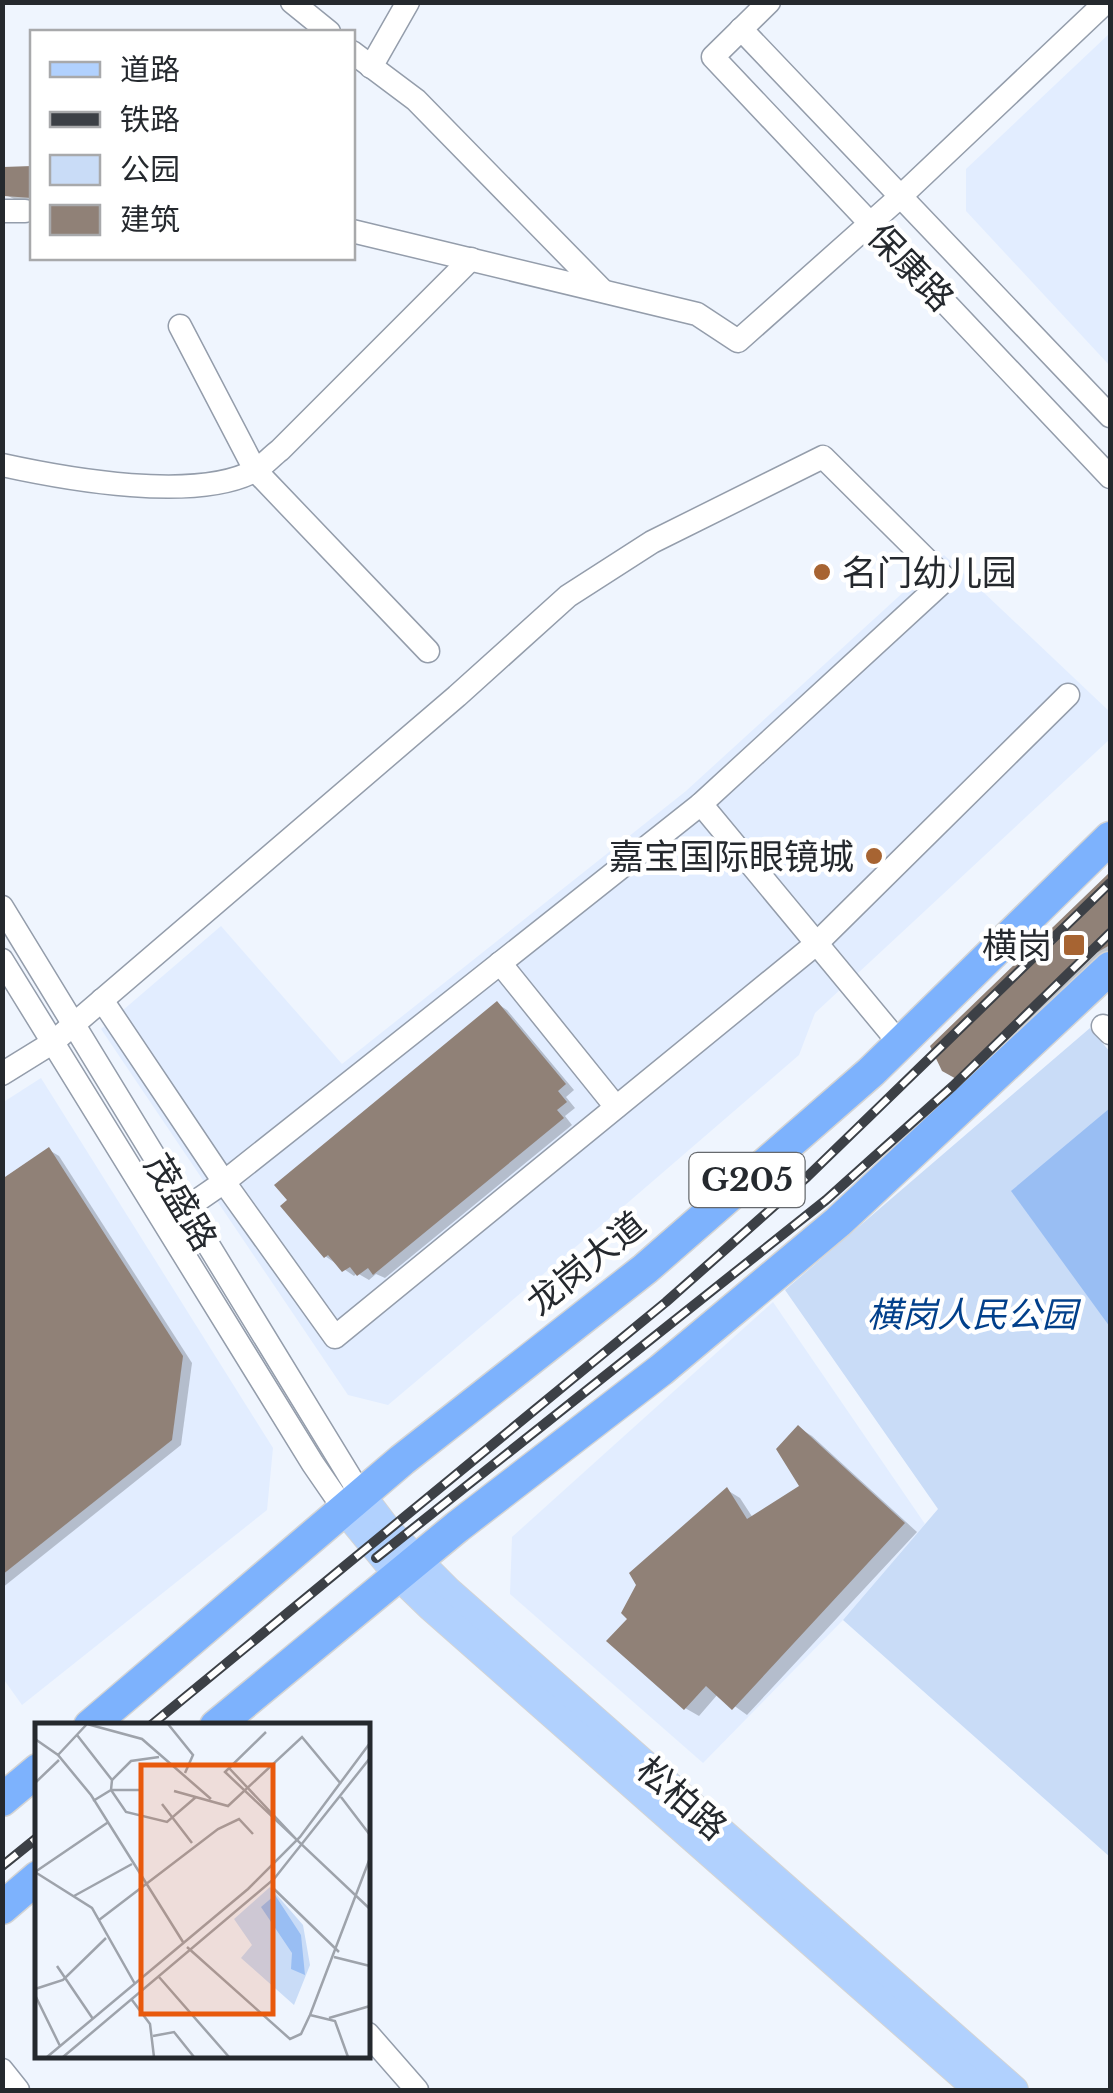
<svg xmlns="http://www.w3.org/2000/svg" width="1113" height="2093" font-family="'Libre Baskerville','Noto Sans SC',serif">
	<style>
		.built { fill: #e2edff }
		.green { fill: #c9dcf7 }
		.water { fill: #99bef3 }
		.shadow { fill: #0003 }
		.building { fill: #908177 }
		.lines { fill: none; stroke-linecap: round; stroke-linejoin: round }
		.minor-casing { stroke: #949dab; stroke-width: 25 }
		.major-casing { stroke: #d3d4d5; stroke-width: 30 }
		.highway-casing { stroke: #d3d4d5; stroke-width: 35 }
		.minor { stroke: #fff; stroke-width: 22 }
		.major { stroke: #b1d1fe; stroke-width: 28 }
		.highway { stroke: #7db2fd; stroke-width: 32 }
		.rail-casing { stroke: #3c4046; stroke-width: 10 }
		.rail { stroke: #fff; stroke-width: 6; stroke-dasharray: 19; stroke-linecap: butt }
		.poi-dot { fill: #a76432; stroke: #fff; stroke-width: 4 }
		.labels { text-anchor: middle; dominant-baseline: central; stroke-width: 9; stroke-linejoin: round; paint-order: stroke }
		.shield { fill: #fff; stroke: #66696d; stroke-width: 2.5 }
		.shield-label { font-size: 32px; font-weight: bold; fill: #25292e }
		.street-label { font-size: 35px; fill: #25292e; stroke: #fff }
		.poi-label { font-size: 35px; fill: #25292e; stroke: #fff; text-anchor: end }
		.park-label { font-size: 35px; font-style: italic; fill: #02408b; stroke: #fff }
		.inset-road { fill: none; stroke: #9ea3ab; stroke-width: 2.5 }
		.view { fill: #e8590c; fill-opacity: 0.15; stroke: #e8590c; stroke-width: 5 }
		.inset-edge { fill: none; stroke: #25292e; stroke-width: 5 }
	</style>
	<rect width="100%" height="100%" fill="#eff5fe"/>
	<!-- built -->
	<g class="built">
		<path d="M 1110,33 L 1110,32 L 1110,366 L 966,211 L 966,169 Z"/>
		<path d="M 944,555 L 1110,712 L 1110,739 L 815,1013 L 799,1055 L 617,1212 L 388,1405 L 348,1395 L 101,1029 L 221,926 L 342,1064 L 686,791 Z"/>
		<path d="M 41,1078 L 273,1448 L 267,1510 L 22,1705 L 2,1677 L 2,1103 Z"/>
		<path d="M 773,1302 L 925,1524 L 843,1620 L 703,1763 L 510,1594 L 512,1537 Z"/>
	</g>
	<!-- green -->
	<path class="green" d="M 1090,1028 L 1110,1052 L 1110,1857 L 843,1620 L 938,1509 L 785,1290 Z"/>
	<!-- water -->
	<path class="water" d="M 1110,1108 L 1110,1327 L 1011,1191 Z"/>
	<!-- shadow -->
	<g class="shadow">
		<path d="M 32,169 L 32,200 L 16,200 L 6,195 L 5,170 Z"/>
		<path d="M 1110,876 L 1110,960 L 975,1087 L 944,1069 L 933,1046 Z"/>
		<path d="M 498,1004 L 507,1010 L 574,1090 L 566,1097 L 575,1108 L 565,1116 L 572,1125 L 385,1278 L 376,1274 L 369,1280 L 357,1273 L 354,1276 L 325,1256 Z"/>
		<path d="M 49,1150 L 59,1156 L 192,1363 L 181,1445 L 2,1588 L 2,1182 Z"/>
		<path d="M 799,1428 L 812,1436 L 917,1532 L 747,1715 L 718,1694 L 699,1716 L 685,1708 L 630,1618 L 727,1490 L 740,1498 L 753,1518 L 802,1487 Z"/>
	</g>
	<!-- building -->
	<g class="building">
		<path d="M 32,166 L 32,198 L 4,196 L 3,167 Z"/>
		<path d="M 1110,872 L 1110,945 L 1096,953 L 960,1081 L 942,1071 L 930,1046 Z"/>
		<path d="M 497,1001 L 566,1084 L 558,1091 L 567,1102 L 557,1110 L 564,1118 L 373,1275 L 368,1268 L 357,1276 L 350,1267 L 342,1272 L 328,1255 L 324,1258 L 280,1206 L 287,1200 L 274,1185 Z"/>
		<path d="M 49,1147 L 183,1356 L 172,1440 L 2,1575 L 2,1179 Z"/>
		<path d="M 798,1425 L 905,1523 L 732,1710 L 706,1686 L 684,1710 L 606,1641 L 627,1619 L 621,1613 L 636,1585 L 629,1573 L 727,1487 L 747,1519 L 799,1486 L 776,1449 Z"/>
	</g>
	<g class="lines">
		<defs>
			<g id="minor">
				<path d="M 292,2 L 329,32"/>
				<path d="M 769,2 L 713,57 L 1110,477"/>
				<path d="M 741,29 L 1110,416"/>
				<path d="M 352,52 L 416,100 L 602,290"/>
				<path d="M 371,67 L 408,2"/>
				<path d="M 2,211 L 25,211"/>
				<path d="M 352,231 L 697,314 L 738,341 L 901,196 L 1106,2"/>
				<path d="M 180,326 L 255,470 L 428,651"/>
				<path d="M 2,465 C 66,479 197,503 256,470 C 264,465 272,456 280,450 L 471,259"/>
				<path d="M 701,804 L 900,1044"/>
				<path d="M 2,907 L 361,1495"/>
				<path d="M 2,960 L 313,1464 L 344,1509"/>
				<path d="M 500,963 L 616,1107"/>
				<path d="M 102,1000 L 224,1182 L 335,1337 L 816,944 L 1068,695"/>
				<path d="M 1103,1026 L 1110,1033"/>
				<path d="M 2,1074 L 52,1043 L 457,696 L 568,596 L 652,542 L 823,457 L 946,579 L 701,804 L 224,1182 L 185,1209"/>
				<path d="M 368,2034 L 417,2090"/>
				<path d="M 2,2070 L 18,2090"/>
			</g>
			<g id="major">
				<path d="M 361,1495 L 389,1532 L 448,1591 L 1014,2090"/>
				<path d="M 344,1509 L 399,1576 L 430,1606 L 979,2090"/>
			</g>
			<g id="highway">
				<path d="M 90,1726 L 402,1460 L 645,1269 L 871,1072 L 1110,838"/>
				<path d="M 216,1726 L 457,1527 L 661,1370 L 838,1222 L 1110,968"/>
				<path d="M 2,1800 L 38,1770"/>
				<path d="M 2,1908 L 38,1877"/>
			</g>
		</defs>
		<!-- minor casing -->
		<use href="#minor" class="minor-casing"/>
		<!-- major casing -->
		<use href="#major" class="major-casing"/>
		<!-- highway casing -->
		<use href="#highway" class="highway-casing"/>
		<!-- minor -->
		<use href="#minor" class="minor"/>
		<!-- major -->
		<use href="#major" class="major"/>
		<!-- highway -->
		<use href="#highway" class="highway"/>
		<defs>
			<g id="rail">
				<path d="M 376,1558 L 826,1200 L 953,1086 L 1110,933"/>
				<path d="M 150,1726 L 666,1302 L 807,1177 L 1110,883"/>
				<path d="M 2,1866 L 38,1837"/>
			</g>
		</defs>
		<!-- rail casing -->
		<use href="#rail" class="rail-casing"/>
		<!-- rail -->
		<use href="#rail" class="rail"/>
	</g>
	<!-- markers -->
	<g class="poi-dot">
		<circle cx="822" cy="572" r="10"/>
		<circle cx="874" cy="856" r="10"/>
		<rect x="1062" y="933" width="24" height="24" rx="5"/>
	</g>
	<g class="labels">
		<!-- shield labels -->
		<rect class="shield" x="689.5" y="1153" width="115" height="54" rx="8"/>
		<g class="shield-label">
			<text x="747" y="1180">G205</text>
		</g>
		<!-- street labels -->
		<g class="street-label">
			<text transform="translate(911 267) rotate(46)">保康路</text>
			<text transform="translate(181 1202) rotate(59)">茂盛路</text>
			<text transform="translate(586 1263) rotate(-39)">龙岗大道</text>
			<text transform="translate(682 1798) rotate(41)">松柏路</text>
		</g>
		<!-- poi labels -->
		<g class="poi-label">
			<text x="842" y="572" text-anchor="start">名门幼儿园</text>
			<text x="854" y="856">嘉宝国际眼镜城</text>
			<text x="1052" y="945">横岗</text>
		</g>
		<!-- park labels -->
		<g class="park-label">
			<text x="972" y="1314">横岗人民公园</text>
		</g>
	</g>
	<!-- overview -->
	<g transform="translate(35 1723)">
		<rect width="335" height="335" fill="#eff5fe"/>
		<path d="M 235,164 L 268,202 L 275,242 L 259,282 L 206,235 L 217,222 L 199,196 Z" fill="#c9dcf7"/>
		<path d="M 240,172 L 266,212 L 270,252 L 256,246 L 257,230 L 226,184 Z" fill="#99bef3"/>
		<path class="inset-road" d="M 52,1 L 107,16 L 176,76M 133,1 L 158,32 L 150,50M 231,9 L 190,49 L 335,186M 42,12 L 77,57M 0,16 L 23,32 L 56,72 L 148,219M 23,32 L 52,1M 124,34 L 96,38 L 77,57 L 76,67 L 91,89 L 132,99 L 161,74M 194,45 L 262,117M 0,60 L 24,37M 139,68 L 193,83 L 267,14 L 306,61M 306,74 L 335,112M 58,78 L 76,67 L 108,67M 127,81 L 157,120M 0,149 L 72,100M 0,149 L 57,185 L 100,261M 237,164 L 304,229M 39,173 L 97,141M 64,197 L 183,106 L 204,96 L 218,111M 152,224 L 255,316 L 266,311 L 275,292 L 300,298 L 313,334M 299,234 L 335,243M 22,243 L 58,296M 124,254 L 194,334M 0,266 L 28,257 L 71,215M 0,272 L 25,323M 97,277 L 115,301 L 119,334M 275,292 L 335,135M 294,295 L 335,283M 118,313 L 139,309 L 159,334M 12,334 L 213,166 L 265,114 L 335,20M 28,334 L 239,156 L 335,35"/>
		<path class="view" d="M 106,42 L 238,42 L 238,291 L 106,291 Z"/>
		<rect width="335" height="335" class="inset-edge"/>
	</g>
	<!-- border -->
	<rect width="1113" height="2093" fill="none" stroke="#25292e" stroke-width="10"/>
	<!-- legend -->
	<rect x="30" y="30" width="325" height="230" fill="#ffffff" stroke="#a8a9ab" stroke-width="2.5"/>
	<rect x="50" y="62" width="50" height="15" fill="#b1d1fe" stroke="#a8a9ab" stroke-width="2.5"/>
	<text x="120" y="80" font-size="30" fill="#25292e">道路</text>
	<rect x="50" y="112" width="50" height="15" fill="#3c4046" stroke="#a8a9ab" stroke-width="2.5"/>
	<text x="120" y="130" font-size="30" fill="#25292e">铁路</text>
	<rect x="50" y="155" width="50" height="30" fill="#c9dcf7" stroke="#a8a9ab" stroke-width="2.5"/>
	<text x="120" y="180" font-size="30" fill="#25292e">公园</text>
	<rect x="50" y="205" width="50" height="30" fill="#908177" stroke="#a8a9ab" stroke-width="2.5"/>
	<text x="120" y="230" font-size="30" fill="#25292e">建筑</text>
</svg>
